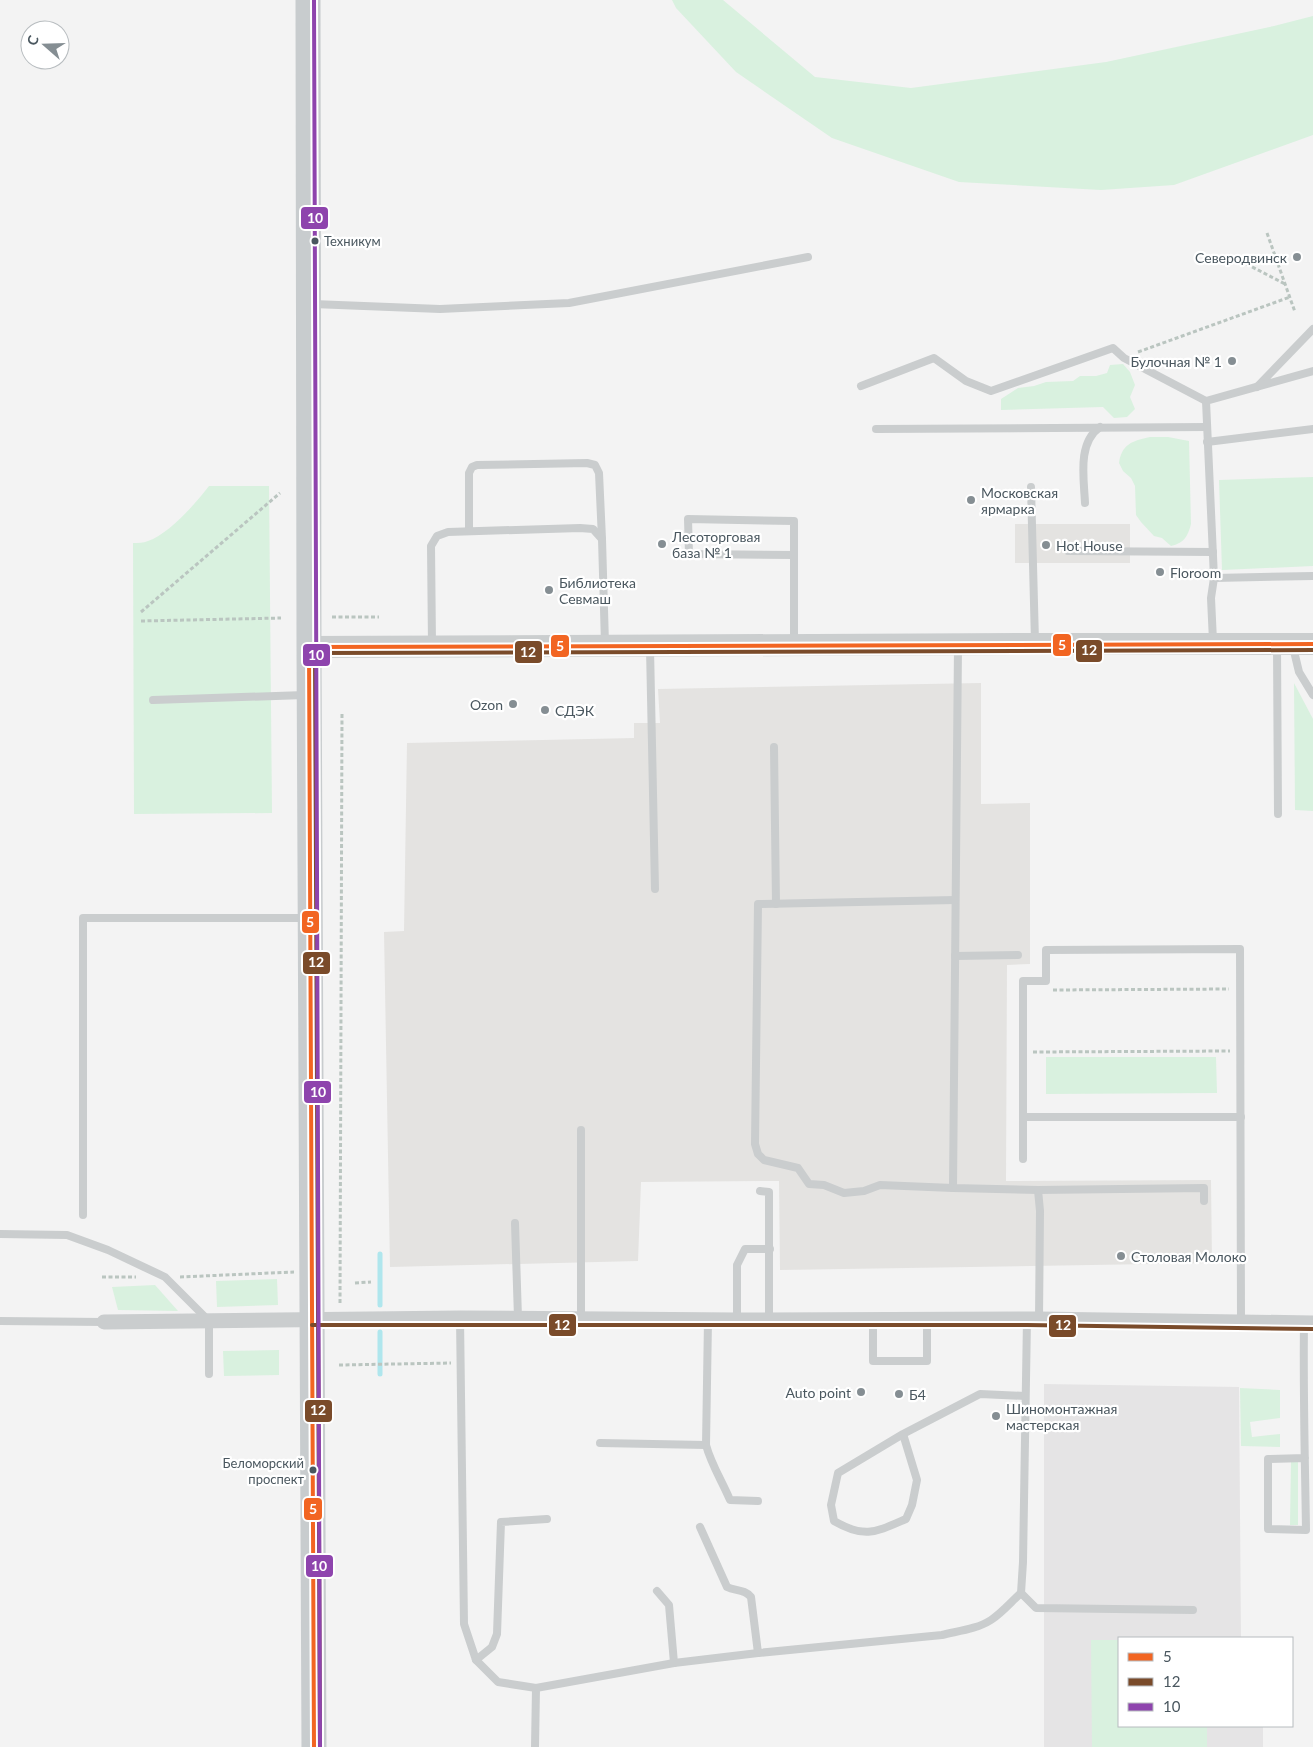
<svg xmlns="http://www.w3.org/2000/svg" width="1313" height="1747" font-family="Lato,sans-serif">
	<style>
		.commercial { fill: #e4e3e1 }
		.education { fill: #e5e4e5 }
		.green { fill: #d9f1df }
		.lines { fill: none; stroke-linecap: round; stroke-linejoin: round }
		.stream { stroke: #afe6ed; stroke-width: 5 }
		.path { stroke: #bac5c0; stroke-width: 3; stroke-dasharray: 4 2.5; stroke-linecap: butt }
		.lane { stroke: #cacdce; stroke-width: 8 }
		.street { stroke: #cacdce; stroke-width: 15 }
		.secondary { stroke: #cbcecf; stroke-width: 22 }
		.primary { stroke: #c8ccce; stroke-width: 25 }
		.bus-1-casing { stroke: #fff; stroke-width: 8 }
		.bus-2-casing { stroke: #fff; stroke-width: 8 }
		.bus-3-casing { stroke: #fff; stroke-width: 8 }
		.bus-1 { stroke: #f26522; stroke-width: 4 }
		.bus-2 { stroke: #7a4b2a; stroke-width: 4 }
		.bus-3 { stroke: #8e44ad; stroke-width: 4 }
		.bus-dot { fill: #4a575f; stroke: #fff; stroke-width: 2 }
		.poi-dot { fill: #858e93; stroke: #fff; stroke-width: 2 }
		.labels { text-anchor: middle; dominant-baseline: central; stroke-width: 4.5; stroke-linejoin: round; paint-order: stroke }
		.bus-label { font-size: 13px; fill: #4a575f; stroke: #fff; text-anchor: start }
		.poi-label { font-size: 14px; fill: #4a575f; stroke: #fff; text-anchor: start }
		.line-badge { stroke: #fff; stroke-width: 2 }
		.badge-label { font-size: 14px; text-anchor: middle; font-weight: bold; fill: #fff }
	</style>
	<rect width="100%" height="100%" fill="#f3f3f3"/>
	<!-- commercial -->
	<g class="commercial">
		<rect x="1015" y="524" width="115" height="39"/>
		<path d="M 981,683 L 981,804 L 1030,803 L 1030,964 L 1007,965 L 1006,1181 L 1211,1180 L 1212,1263 L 780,1270 L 779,1181 L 641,1182 L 638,1261 L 390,1267 L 384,932 L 404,931 L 407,743 L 634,738 L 634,723 L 660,723 L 658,689 Z"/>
	</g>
	<!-- education -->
	<path class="education" d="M 1044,1384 L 1239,1387 L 1241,1638 L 1119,1638 L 1119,1726 L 1263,1726 L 1263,1747 L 1044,1747 Z"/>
	<!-- green -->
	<g class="green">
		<path d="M 672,0 L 723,0 L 815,77 L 911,88 L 1106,62 L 1274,26 L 1313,16 L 1313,135 L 1174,185 L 1101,190 L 959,182 L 832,138 L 736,72 L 676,8 Z"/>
		<path d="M 1123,364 L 1130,372 L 1135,385 L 1130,397 L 1135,409 L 1127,417 L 1114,418 L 1103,407 L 1001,410 L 1001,399 L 1018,388 L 1034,386 L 1046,382 L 1073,381 L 1080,376 L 1096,376 L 1107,373 L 1110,365 Z"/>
		<path d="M 1150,437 L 1168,437 L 1189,441 L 1191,524 C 1188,536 1184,543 1171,546 L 1162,538 L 1154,536 L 1141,522 L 1136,515 L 1135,486 L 1131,478 L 1123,471 L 1119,463 C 1122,444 1132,441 1150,437 Z"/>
		<path d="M 1313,477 L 1313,566 L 1222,570 L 1219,480 Z"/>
		<path d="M 209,486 L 269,486 L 272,813 L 134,814 L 133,543 C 138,543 143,543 148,541 C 169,534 196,503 209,486 Z"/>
		<path d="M 1294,683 L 1313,719 L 1313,811 L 1295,810 Z"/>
		<path d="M 1046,1057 L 1216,1057 L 1217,1093 L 1046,1094 Z"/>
		<path d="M 277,1279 L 278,1305 L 217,1307 L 216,1281 Z"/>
		<path d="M 155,1285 L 178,1311 L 118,1310 L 112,1287 Z"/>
		<path d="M 279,1350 L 279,1375 L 224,1376 L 223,1351 Z"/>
		<path d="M 1240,1388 L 1280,1390 L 1280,1418 L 1250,1422 L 1252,1437 L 1280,1434 L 1280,1447 L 1241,1446 Z"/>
		<path d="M 1291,1462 L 1298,1462 L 1298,1525 L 1290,1525 Z"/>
		<path d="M 1091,1640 L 1119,1640 L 1119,1726 L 1207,1726 L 1207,1747 L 1092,1747 Z"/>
	</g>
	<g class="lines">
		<!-- stream -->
		<g class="stream">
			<path d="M 380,1305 L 380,1254"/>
			<path d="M 380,1332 L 380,1374"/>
		</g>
		<!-- path -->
		<g class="path">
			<path d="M 1267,233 L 1295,312"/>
			<path d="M 1229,255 L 1285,284"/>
			<path d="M 1138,352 L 1290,297"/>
			<path d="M 141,612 L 280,493"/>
			<path d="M 332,617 L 379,617"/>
			<path d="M 141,621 L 281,618"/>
			<path d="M 1053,990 L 1229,989"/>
			<path d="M 1033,1052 L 1230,1051"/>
			<path d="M 102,1277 L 136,1277"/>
			<path d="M 180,1277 L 294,1272"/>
			<path d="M 355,1283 L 371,1282"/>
			<path d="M 340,1303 L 342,712"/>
			<path d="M 339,1365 L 451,1363"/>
		</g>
		<!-- lane -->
		<g class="lane">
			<path d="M 313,304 L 440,309 L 569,303 L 808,257"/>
			<path d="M 861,386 L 934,358 L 966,381 L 991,391 L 1113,348 L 1124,358 L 1206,401"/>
			<path d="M 1257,387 L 1313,329"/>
			<path d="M 876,429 L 1207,427"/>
			<path d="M 1207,442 L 1313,429"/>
			<path d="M 1031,487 L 1035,642"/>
			<path d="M 1085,503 C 1084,479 1077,443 1100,427"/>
			<path d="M 469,531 L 469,473 L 472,467 L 477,465 L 587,463 L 595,465 L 599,473 L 602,539"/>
			<path d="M 1068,551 L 1213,552"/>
			<path d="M 1214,578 L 1313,576"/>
			<path d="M 1213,641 L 1211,598 L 1214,578 L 1206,401 L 1313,371"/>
			<path d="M 794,643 L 794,521 L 688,519 L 689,554 L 794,555"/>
			<path d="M 432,645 L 431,546 L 437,536 L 448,532 L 580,528 L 593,529 L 602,539 L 605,644"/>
			<path d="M 958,646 L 953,1188 L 1038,1190 L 1204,1188 L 1204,1201"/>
			<path d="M 1277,646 L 1278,814"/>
			<path d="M 1293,647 L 1299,672 L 1313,695"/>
			<path d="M 650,648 L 655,889"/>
			<path d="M 153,700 L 305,695"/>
			<path d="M 774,747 L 776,904"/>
			<path d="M 955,956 L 1018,955"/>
			<path d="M 1023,1117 L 1241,1117"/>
			<path d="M 581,1130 L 581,1319"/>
			<path d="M 1023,1159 L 1023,981 L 1046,981 L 1046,950 L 1240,949 L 1241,1322"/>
			<path d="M 953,1188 L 880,1185 L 864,1191 L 844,1193 L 824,1185 L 809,1184 L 798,1168 L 764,1160 L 758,1154 L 755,1144 L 758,904 L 955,900"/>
			<path d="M 1038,1190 L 1040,1211 L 1039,1319"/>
			<path d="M 760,1191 L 769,1192 L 769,1320"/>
			<path d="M 83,1215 L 83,918 L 308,918"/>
			<path d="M 515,1223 L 518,1318"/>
			<path d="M 0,1234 L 67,1235 L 108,1250 L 165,1277 L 209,1321 L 209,1374"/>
			<path d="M 460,1318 L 464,1624 L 476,1660 L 498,1682 L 536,1688"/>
			<path d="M 708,1320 L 706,1445 C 711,1464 722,1481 730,1500 L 758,1501"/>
			<path d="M 737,1320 L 737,1265 L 745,1249 L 770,1249"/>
			<path d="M 873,1320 L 873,1361 L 927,1361 L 927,1320"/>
			<path d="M 0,1321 L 104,1322"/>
			<path d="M 1304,1323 C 1303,1392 1305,1461 1306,1530 L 1268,1529 L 1268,1459 L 1305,1458"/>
			<path d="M 903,1434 L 917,1480 L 912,1505 L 906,1519 C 876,1532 865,1539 834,1521 L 831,1505 L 838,1473 L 903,1434 L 980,1394 L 1025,1396"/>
			<path d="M 600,1443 L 706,1445"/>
			<path d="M 700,1527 L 727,1587 C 735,1591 745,1589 751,1597 L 758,1653"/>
			<path d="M 657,1591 L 669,1605 L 674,1663"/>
			<path d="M 1021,1593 L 1036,1608 L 1193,1610"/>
			<path d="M 476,1660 L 492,1647 L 497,1634 L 501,1522 L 547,1519"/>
			<path d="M 535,1747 L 536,1688 L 674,1663 L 758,1653 L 942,1635 C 958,1631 977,1629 991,1620 C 1002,1613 1011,1602 1021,1593 L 1023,1562 L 1027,1319"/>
		</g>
		<!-- street -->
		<path class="street" d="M 104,1322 L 460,1318 L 737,1320 L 1039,1319 L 1313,1323"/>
		<!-- secondary -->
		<path class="secondary" d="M 309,647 L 1035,644 L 1313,644"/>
		<!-- primary -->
		<path class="primary" d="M 308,0 L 309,647 L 314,1747"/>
		<defs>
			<g id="bus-1">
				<path d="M 309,647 L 314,1747"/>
				<path d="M 309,647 L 1313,644"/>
			</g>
			<g id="bus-2">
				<path d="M 312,1325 L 1027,1325 L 1313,1329"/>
				<path d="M 320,1747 L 315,653 L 1313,650"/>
			</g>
			<path id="bus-3" d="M 314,0 L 320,1747"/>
		</defs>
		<!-- bus-1 casing -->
		<use href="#bus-1" class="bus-1-casing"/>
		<!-- bus-2 casing -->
		<use href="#bus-2" class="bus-2-casing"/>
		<!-- bus-3 casing -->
		<use href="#bus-3" class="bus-3-casing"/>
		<!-- bus-1 -->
		<use href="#bus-1" class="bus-1"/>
		<!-- bus-2 -->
		<use href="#bus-2" class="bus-2"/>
		<!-- bus-3 -->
		<use href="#bus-3" class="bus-3"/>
	</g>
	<!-- markers -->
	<g class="bus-dot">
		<circle cx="315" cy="241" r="4.5"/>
		<circle cx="313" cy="1470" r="4.5"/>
	</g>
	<g class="poi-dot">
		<circle cx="1297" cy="257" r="5"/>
		<circle cx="1232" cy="361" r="5"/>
		<circle cx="971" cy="500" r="5"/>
		<circle cx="662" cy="544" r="5"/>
		<circle cx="1046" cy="545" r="5"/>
		<circle cx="1160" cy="572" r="5"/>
		<circle cx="549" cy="590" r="5"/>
		<circle cx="513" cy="704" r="5"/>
		<circle cx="545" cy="710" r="5"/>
		<circle cx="1121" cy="1256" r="5"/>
		<circle cx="861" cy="1392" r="5"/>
		<circle cx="899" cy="1394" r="5"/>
		<circle cx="996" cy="1416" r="5"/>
	</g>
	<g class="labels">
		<!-- bus labels -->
		<g class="bus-label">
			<text x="324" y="241">Техникум</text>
			<text x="304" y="1463" text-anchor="end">Беломорский<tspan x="304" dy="16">проспект</tspan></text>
		</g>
		<!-- poi labels -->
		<g class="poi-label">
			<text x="1287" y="257" text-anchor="end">Северодвинск</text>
			<text x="1222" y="361" text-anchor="end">Булочная № 1</text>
			<text x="981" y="492">Московская<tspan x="981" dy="16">ярмарка</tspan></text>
			<text x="672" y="536">Лесоторговая<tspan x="672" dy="16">база № 1</tspan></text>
			<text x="1056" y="545">Hot House</text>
			<text x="1170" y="572">Floroom</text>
			<text x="559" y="582">Библиотека<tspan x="559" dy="16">Севмаш</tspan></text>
			<text x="503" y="704" text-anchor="end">Ozon</text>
			<text x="555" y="710">СДЭК</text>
			<text x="1131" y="1256">Столовая Молоко</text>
			<text x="851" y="1392" text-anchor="end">Auto point</text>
			<text x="909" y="1394">Б4</text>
			<text x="1006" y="1408">Шиномонтажная<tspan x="1006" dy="16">мастерская</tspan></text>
		</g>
	</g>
	<g class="line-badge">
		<rect x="300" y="206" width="29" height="24" rx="5" fill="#8e44ad"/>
		<rect x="1052" y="633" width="20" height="24" rx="5" fill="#f26522"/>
		<rect x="550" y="634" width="20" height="24" rx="5" fill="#f26522"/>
		<rect x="1075" y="639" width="28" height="24" rx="5" fill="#7a4b2a"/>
		<rect x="514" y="640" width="29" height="24" rx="5" fill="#7a4b2a"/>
		<rect x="302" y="643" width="29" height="24" rx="5" fill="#8e44ad"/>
		<rect x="301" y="910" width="19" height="24" rx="5" fill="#f26522"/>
		<rect x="302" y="951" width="29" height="24" rx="5" fill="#7a4b2a"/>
		<rect x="303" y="1080" width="29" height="24" rx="5" fill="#8e44ad"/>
		<rect x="548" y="1313" width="29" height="24" rx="5" fill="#7a4b2a"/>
		<rect x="1048" y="1314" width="29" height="24" rx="5" fill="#7a4b2a"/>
		<rect x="304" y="1399" width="29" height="24" rx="5" fill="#7a4b2a"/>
		<rect x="303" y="1497" width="20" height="24" rx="5" fill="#f26522"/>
		<rect x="305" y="1554" width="29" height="24" rx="5" fill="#8e44ad"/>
	</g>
	<g class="badge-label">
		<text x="315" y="223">10</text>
		<text x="1062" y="650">5</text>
		<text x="560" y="651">5</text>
		<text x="1089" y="655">12</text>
		<text x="528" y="657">12</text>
		<text x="316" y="660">10</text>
		<text x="310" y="927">5</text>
		<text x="316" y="967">12</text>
		<text x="318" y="1097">10</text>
		<text x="562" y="1330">12</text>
		<text x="1063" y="1330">12</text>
		<text x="318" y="1415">12</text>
		<text x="313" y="1514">5</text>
		<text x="319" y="1571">10</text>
	</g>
	<!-- legend -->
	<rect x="1118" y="1637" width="175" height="90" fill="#ffffff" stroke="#b7bcbf"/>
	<rect x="1128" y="1653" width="25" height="8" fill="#f26522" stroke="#b7bcbf"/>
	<text x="1163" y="1662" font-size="15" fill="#4a575f">5</text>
	<rect x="1128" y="1678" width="25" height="8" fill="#7a4b2a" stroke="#b7bcbf"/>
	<text x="1163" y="1687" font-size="15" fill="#4a575f">12</text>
	<rect x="1128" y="1703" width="25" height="8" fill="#8e44ad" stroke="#b7bcbf"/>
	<text x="1163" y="1712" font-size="15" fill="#4a575f">10</text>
	<!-- north arrow -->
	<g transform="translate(45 45) rotate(290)"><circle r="24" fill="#ffffff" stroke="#b7bcbf"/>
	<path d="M0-4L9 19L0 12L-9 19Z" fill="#858e93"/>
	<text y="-8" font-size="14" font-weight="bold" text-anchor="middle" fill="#4a575f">С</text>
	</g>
</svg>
